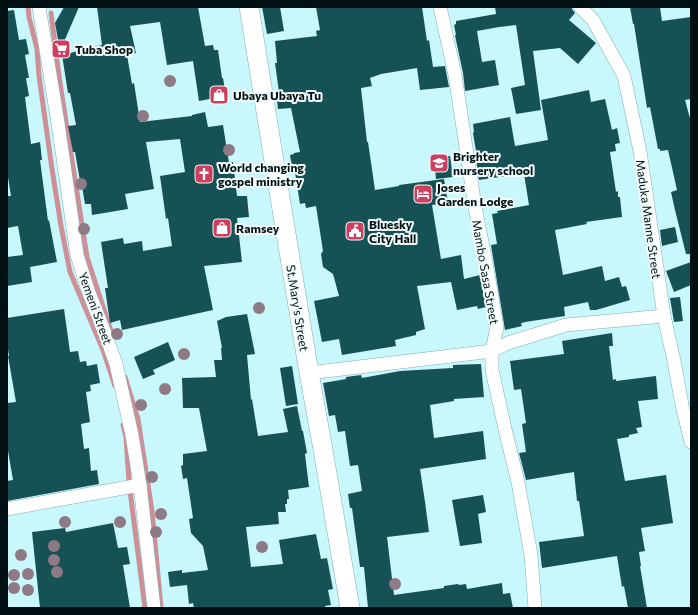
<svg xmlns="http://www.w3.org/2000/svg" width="698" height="615" font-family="Commissioner,sans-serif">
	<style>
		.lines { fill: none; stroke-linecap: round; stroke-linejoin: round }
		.stream { stroke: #cc9096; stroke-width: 5 }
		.building { fill: #165156 }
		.street-casing { stroke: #80adb2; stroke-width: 14 }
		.secondary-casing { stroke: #80adb2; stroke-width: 20 }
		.street { stroke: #fff; stroke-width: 13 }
		.secondary { stroke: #fff; stroke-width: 19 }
		.tree { fill: #8d7a85 }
		.labels { text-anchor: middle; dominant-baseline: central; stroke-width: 4; stroke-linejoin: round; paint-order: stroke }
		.poi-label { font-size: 12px; font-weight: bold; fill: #011012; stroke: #f3fcfd; text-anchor: start }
		.street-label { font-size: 12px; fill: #011012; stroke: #f3fcfd }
	</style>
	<rect width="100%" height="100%" fill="#c8f7fc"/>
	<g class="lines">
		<!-- stream -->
		<g class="stream">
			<path d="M 28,7 L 29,17 L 37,49 L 39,76 L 52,169 L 61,226 L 70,272 L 103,350 L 115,386"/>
			<path d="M 51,13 L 60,83 L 87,257 L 111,331"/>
			<path d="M 125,377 L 138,419 L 152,511 L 161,608"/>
			<path d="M 123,425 L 126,437 L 129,481"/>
			<path d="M 130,491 L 145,608"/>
		</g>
	</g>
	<!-- building -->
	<g class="building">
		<path d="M 64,7 L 79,7 L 60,51 L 55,23 Z"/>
		<path d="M 97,7 L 198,7 L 205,46 L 213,45 L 214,50 L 218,50 L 222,78 L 223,78 L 226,96 L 199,101 L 193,61 L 167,65 L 160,22 L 130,26 L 136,53 L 127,55 L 132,84 L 134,83 L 140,122 L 192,116 L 192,115 L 205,112 L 208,127 L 223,125 L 229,163 L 233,162 L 237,196 L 247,196 L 249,217 L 237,218 L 242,262 L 204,266 L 213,310 L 122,330 L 120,320 L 110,323 L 105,288 L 108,288 L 101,242 L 123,238 L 124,244 L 142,241 L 143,251 L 172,246 L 168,218 L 166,219 L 160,176 L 185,172 L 180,139 L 146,142 L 154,189 L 125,194 L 128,209 L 92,215 L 91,204 L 85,204 L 81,180 L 80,181 L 75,152 L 73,152 L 68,126 L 76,125 L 70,93 L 68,93 L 62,55 L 102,45 Z"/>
		<path d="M 262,7 L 280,7 L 284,31 L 267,34 Z"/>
		<path d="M 316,7 L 422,7 L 427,41 L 429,40 L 433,67 L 445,66 L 449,87 L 420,90 L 417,68 L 381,74 L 370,78 L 372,86 L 361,88 L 367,142 L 368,142 L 375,190 L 399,186 L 399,185 L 444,179 L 448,203 L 432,205 L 441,259 L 461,255 L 464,279 L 480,275 L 486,307 L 478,309 L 477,306 L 457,310 L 451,282 L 417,286 L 425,329 L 416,332 L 416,335 L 395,340 L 396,346 L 342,355 L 339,339 L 322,342 L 314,301 L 339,296 L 333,274 L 323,267 L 321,254 L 323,251 L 316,206 L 306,208 L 305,203 L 300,204 L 295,172 L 293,173 L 290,155 L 294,154 L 294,153 L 300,152 L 291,108 L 278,109 L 276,93 L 279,92 L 275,63 L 277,63 L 275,41 L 317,36 L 316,31 L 320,30 Z"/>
		<path d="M 495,7 L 572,7 L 572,9 L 575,13 L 569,20 L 596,43 L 578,64 L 560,48 L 533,51 L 541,110 L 516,114 L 511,88 L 525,85 L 516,25 L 499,27 L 477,31 L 482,62 L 495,60 L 499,85 L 465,91 L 463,73 L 457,45 L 455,35 L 456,35 L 454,25 L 456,24 L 456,21 L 496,14 Z"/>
		<path d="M 630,7 L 660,7 L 662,21 L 691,17 L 691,99 L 685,100 L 691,122 L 691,254 L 686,254 L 675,210 L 671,192 L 677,190 L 668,150 L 660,151 L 660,149 L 658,149 L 650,107 L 647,108 L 634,24 L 633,24 Z"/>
		<path d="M 14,10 L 19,40 L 26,39 L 29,54 L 25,55 L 29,78 L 26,78 L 29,96 L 25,97 L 31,144 L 40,142 L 42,160 L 40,160 L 48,221 L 49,220 L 57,262 L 30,267 L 32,282 L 7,286 L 7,257 L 23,255 L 18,226 L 7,228 L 7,196 L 11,196 L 7,171 L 7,11 Z"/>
		<path d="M 589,90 L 591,102 L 605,99 L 612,130 L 617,128 L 620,143 L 615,144 L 616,151 L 610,152 L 616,192 L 618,191 L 618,197 L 620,197 L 622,217 L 586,222 L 587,224 L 555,230 L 563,275 L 602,266 L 605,281 L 619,277 L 622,287 L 626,286 L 630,300 L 596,310 L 590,310 L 588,302 L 564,307 L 565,316 L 525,322 L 526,322 L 521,323 L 522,326 L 505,330 L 491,245 L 497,244 L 492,214 L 498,213 L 497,211 L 529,205 L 524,174 L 513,176 L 513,175 L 479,180 L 476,158 L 477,157 L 473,133 L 474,132 L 473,124 L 510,117 L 515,146 L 548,140 L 541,100 Z"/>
		<path d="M 450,156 L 453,177 L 436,179 L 434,158 Z"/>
		<path d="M 675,227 L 678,242 L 662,246 L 660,230 Z"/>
		<path d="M 691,262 L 691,285 L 674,292 L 666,271 Z"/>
		<path d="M 680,297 L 683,321 L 674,322 L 670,298 Z"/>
		<path d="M 64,309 L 70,352 L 78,351 L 80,362 L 86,361 L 87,366 L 97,364 L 100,383 L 90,385 L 91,391 L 86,392 L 90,422 L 81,424 L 84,449 L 89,448 L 91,471 L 97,470 L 99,484 L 7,501 L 7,481 L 13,480 L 7,445 L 7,403 L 16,402 L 8,356 L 9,356 L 7,343 L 7,318 Z"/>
		<path d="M 247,314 L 255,354 L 247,355 L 251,400 L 252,399 L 258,436 L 288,432 L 283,409 L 297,406 L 302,431 L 303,431 L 307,453 L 305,454 L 309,487 L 288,490 L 289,499 L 287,499 L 287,504 L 285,504 L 286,512 L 278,512 L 279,524 L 246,527 L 251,567 L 283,564 L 279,540 L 316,534 L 321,559 L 327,558 L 333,589 L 328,590 L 331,605 L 325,606 L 325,608 L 194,608 L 193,603 L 189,604 L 187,585 L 170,587 L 168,572 L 182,570 L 182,573 L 208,570 L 203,546 L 191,533 L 189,519 L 193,518 L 187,478 L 183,479 L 181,466 L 183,465 L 183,454 L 207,451 L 199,408 L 183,408 L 182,378 L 216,377 L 214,360 L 222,360 L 221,348 L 222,348 L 217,321 L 226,317 Z"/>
		<path d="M 612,333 L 613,346 L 609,346 L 613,380 L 616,379 L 616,381 L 656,376 L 658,399 L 638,401 L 642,427 L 636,428 L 638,433 L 629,435 L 629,437 L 617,439 L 625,481 L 666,475 L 673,523 L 641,528 L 645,551 L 639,552 L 641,566 L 640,566 L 647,608 L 628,608 L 624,586 L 622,587 L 617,556 L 542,568 L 539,542 L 584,536 L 579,501 L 577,501 L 574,472 L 526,480 L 519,453 L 526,452 L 522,424 L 526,423 L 521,389 L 514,390 L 510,361 L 564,354 L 562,341 Z"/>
		<path d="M 168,342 L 175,360 L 153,370 L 155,374 L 143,379 L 134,357 Z"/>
		<path d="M 481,364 L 484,397 L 454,399 L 454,401 L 430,405 L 434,438 L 483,431 L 486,459 L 420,469 L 425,502 L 429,532 L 387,537 L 394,595 L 444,588 L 444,586 L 458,584 L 459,585 L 466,584 L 467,589 L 502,583 L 503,594 L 510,593 L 513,608 L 368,608 L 364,567 L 360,567 L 352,508 L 350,508 L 348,494 L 362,491 L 358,465 L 350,466 L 345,431 L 338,432 L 335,415 L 329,416 L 323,383 L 346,379 L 346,377 L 361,375 L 362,378 L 400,371 L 453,368 L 453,365 Z"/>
		<path d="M 292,366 L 298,404 L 286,406 L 280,368 Z"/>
		<path d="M 483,495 L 486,512 L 478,514 L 482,543 L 460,546 L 452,500 Z"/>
		<path d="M 113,523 L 118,548 L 127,547 L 130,564 L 123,565 L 130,608 L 40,608 L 32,532 L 65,528 L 66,532 Z"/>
	</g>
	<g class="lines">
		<defs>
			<g id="street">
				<path d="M 39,7 L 58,123 L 77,255 L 89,293 L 106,336 L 116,364 L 132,435 L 140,485 L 154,608"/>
				<path d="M 440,7 L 455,75 L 475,207 L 486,262 L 497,327 L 492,351 L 492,370 L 505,429 L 518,482 L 531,555 L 535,608"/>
				<path d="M 580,7 L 593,20 L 624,76 L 640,151 L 664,316 L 674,361 L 682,405 L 691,442"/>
				<path d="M 309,373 L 492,351 L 508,343 L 566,325 L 664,316"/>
				<path d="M 7,509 L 140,485"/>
			</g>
			<path id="secondary" d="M 249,7 L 274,161 L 309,373 L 322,444 L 350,608"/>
		</defs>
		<!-- street casing -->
		<use href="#street" class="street-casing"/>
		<!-- secondary casing -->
		<use href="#secondary" class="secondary-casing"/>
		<!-- street -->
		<use href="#street" class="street"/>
		<!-- secondary -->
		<use href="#secondary" class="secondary"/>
	</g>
	<!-- trees -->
	<g class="tree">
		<circle cx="170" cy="81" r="6"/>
		<circle cx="143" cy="116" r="6"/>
		<circle cx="229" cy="150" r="6"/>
		<circle cx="81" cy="184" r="6"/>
		<circle cx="84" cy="229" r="6"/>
		<circle cx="259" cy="308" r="6"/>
		<circle cx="117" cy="334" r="6"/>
		<circle cx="184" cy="354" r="6"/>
		<circle cx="165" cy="389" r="6"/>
		<circle cx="141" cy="405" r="6"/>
		<circle cx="152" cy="477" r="6"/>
		<circle cx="161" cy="514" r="6"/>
		<circle cx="65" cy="522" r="6"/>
		<circle cx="120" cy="522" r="6"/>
		<circle cx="156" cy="532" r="6"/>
		<circle cx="54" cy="546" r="6"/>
		<circle cx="262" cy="547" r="6"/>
		<circle cx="21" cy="555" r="6"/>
		<circle cx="54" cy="560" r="6"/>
		<circle cx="57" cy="572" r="6"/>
		<circle cx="28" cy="574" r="6"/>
		<circle cx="14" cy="575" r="6"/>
		<circle cx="395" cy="584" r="6"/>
		<circle cx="14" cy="588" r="6"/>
		<circle cx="28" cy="590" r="6"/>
	</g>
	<!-- icons -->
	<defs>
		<symbol id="supermarket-square" viewBox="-11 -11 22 22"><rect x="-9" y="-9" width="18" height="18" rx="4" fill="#ce3e5d" stroke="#f3fcfd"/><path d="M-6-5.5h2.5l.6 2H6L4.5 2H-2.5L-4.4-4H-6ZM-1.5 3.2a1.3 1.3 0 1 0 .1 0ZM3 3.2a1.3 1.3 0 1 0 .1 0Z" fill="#fff"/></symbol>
		<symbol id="shop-square" viewBox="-11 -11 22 22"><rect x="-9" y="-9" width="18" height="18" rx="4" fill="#ce3e5d" stroke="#f3fcfd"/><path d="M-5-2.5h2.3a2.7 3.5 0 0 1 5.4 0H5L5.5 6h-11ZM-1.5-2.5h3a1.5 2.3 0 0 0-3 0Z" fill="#fff"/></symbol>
		<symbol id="school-square" viewBox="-11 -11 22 22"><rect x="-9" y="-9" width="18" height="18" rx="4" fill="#ce3e5d" stroke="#f3fcfd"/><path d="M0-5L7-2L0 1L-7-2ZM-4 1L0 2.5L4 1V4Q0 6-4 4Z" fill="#fff"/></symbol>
		<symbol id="church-square" viewBox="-11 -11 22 22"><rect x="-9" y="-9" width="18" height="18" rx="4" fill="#ce3e5d" stroke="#f3fcfd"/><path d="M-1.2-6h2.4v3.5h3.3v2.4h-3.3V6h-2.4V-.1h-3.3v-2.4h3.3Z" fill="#fff"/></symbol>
		<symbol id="hotel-square" viewBox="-11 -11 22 22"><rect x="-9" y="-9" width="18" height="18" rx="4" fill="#ce3e5d" stroke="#f3fcfd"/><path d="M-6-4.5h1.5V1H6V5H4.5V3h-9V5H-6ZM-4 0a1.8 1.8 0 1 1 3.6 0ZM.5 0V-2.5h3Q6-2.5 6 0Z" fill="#fff"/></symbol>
		<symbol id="civic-square" viewBox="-11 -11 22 22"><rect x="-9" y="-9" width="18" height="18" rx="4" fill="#ce3e5d" stroke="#f3fcfd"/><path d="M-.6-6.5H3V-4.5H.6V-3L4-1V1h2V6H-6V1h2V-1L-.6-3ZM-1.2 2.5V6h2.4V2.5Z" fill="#fff"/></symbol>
	</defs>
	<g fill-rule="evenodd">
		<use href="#supermarket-square" x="50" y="38" width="22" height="22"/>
		<use href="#shop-square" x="208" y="84" width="22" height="22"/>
		<use href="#school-square" x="428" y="152" width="22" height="22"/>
		<use href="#church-square" x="193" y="163" width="22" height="22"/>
		<use href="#hotel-square" x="412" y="183" width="22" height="22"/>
		<use href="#shop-square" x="211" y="217" width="22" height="22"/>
		<use href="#civic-square" x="344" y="220" width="22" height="22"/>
	</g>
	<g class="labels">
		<!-- poi labels -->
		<g class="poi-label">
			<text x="75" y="49">Tuba Shop</text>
			<text x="233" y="95">Ubaya Ubaya Tu</text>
			<text x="453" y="156">Brighter<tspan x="453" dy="14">nursery school</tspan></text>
			<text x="218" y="167">World changing<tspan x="218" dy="14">gospel ministry</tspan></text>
			<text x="437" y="187">Joses<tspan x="437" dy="14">Garden Lodge</tspan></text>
			<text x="369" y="224">Bluesky<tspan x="369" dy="14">City Hall</tspan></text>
			<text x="236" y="228">Ramsey</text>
		</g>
		<!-- street labels -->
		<g class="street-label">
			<text transform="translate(649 219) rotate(82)">Maduka Manne Street</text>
			<text transform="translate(486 272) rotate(80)">Mambo Sasa Street</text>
			<text transform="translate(96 308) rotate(70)">Yemeni Street</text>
			<text transform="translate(298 308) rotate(81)">St.Mary's Street</text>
		</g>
	</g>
	<!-- border -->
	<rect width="698" height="615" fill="none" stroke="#011012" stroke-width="16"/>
</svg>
